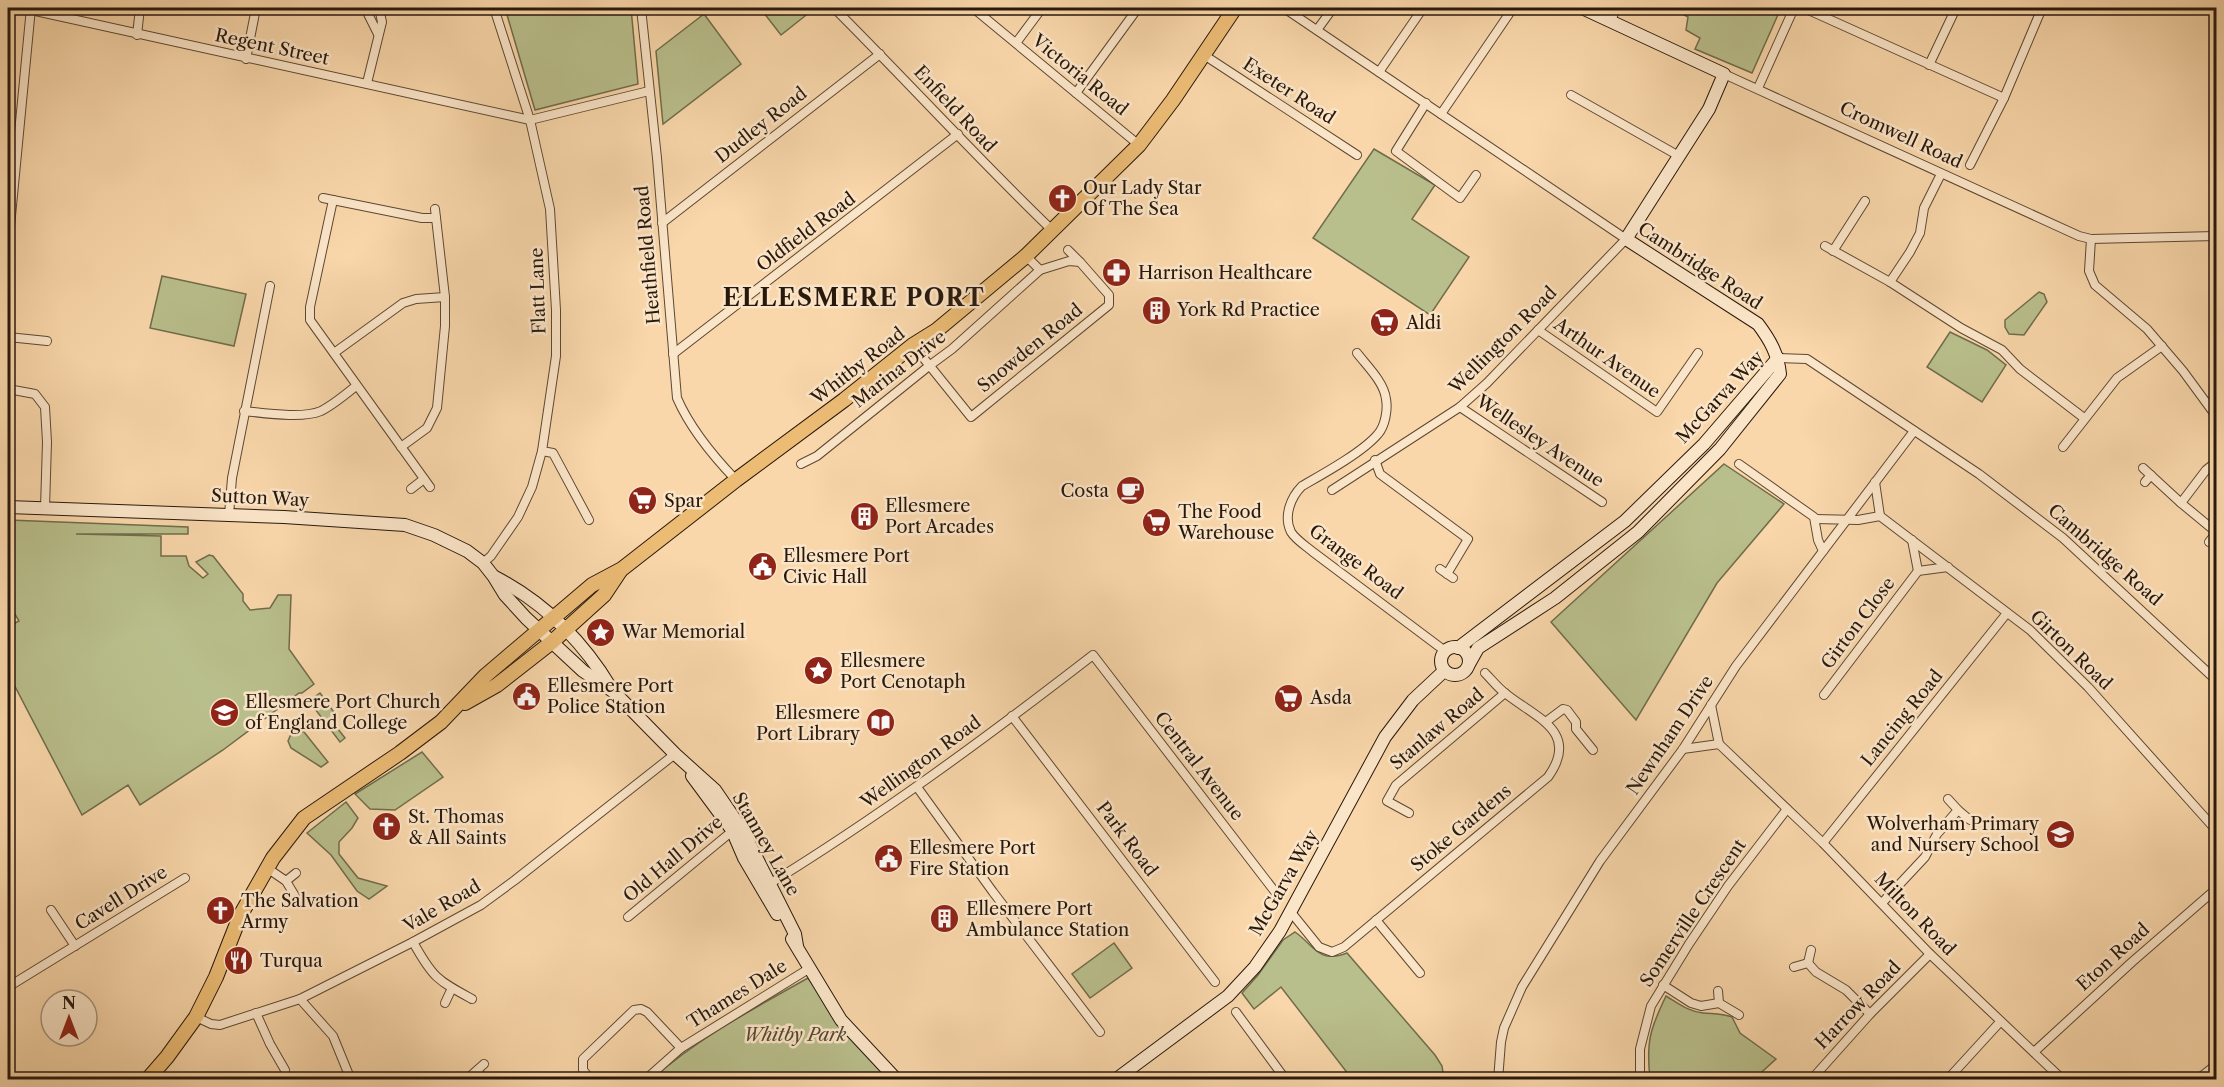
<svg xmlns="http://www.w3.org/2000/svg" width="2224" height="1087" font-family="'Libre Caslon Text',serif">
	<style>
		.green { fill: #b9bf8c; stroke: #706c4c; stroke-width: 1.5 }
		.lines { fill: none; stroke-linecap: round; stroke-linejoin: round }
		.street-casing { stroke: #5c4834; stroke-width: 10 }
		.secondary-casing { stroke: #28180c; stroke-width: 14 }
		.primary-casing { stroke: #28180c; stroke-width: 16 }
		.street { stroke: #fbe5c8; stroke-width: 8 }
		.secondary { stroke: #fbe5c8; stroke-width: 12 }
		.primary { stroke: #ecbc75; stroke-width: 14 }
		.labels { text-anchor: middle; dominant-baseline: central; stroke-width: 5; stroke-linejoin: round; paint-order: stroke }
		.street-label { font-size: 18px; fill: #28180c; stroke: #fbe5c8 }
		.poi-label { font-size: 18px; fill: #28180c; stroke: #fbe5c8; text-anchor: start }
		.park-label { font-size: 18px; font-style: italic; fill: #544a32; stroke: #fbe5c8 }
		.district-label { font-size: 24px; font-weight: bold; letter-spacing: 1.5px; fill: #28180c; stroke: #fbe5c8 }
	</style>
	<rect width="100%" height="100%" fill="#f9d7aa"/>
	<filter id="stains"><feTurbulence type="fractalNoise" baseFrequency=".00333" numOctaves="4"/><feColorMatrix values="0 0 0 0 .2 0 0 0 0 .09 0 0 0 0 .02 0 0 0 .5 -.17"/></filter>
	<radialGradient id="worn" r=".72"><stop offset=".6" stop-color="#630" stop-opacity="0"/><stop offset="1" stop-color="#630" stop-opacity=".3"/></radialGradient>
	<!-- green -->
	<g class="green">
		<path d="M 505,8 L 631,8 L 638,84 L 535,110 Z"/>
		<path d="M 760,8 L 815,8 L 781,35 Z"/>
		<path d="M 1672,8 L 1781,8 L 1752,73 L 1695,49 L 1700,38 L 1686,30 L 1688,17 Z"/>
		<path d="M 704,14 L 741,64 L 663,124 L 656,51 Z"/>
		<path d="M 1374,149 L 1435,185 L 1412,219 L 1469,257 L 1430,315 L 1313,238 Z"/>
		<path d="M 162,276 L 246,294 L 234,346 L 150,328 Z"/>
		<path d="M 2039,292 L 2044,294 L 2047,302 L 2024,335 L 2009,334 L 2005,327 L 2005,320 Z"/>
		<path d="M 1950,332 L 1987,350 L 2006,365 L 1982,402 L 1927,367 Z"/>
		<path d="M 1724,464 L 1784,504 L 1717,583 L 1636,720 L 1551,622 Z"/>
		<path d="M 8,520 L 188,527 L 188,534 L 76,534 L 161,536 L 161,556 L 186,556 L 189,566 L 203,578 L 208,574 L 196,562 L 209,555 L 213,556 L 243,594 L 243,601 L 250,610 L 270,608 L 278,595 L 291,595 L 289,649 L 314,684 L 302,693 L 299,693 L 223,750 L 140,805 L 128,785 L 82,815 L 8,673 L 8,627 L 19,621 L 8,602 Z"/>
		<path d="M 320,693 L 336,715 L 330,719 L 345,738 L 340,742 L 309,701 Z"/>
		<path d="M 297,730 L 304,732 L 328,762 L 321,767 L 291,748 L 288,741 L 291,734 Z"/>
		<path d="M 422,752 L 443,777 L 395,810 L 370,809 L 355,794 Z"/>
		<path d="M 346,802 L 358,818 L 352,828 L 339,842 L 339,854 L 358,878 L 387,886 L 369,899 L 357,891 L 331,855 L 307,833 Z"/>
		<path d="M 1295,932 C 1315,946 1318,964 1347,953 L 1435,1055 L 1442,1066 L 1444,1079 L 1352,1079 L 1281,987 L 1254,1009 L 1242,993 L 1258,975 L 1283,940 Z"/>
		<path d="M 1114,943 L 1132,968 L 1090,998 L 1072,974 Z"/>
		<path d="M 808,978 L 839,1021 L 892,1080 L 651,1080 C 698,1038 753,1009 808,978 Z"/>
		<path d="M 1666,996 C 1678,1003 1689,1012 1703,1013 C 1714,1014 1721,1013 1732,1017 L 1740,1033 L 1776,1059 L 1754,1079 L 1650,1079 C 1646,1042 1650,1029 1666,996 Z"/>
	</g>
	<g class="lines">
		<defs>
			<g id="street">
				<path d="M 8,8 L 31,10 L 530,120 L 649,91"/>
				<path d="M 365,8 L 378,34"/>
				<path d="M 641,8 L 657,158 L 677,398 C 690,428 713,456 736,480"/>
				<path d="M 834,8 C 908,82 978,159 1053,231"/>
				<path d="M 973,8 L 1139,145"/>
				<path d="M 1284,8 L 1626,239 L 1487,383 L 1460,407 L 1332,490"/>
				<path d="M 1804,8 L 2004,98"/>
				<path d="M 1611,21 L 1616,8"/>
				<path d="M 1317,30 L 1333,8"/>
				<path d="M 137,35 L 140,8"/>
				<path d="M 1016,43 L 1042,8"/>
				<path d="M 1204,55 L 1357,155"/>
				<path d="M 246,59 L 256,8"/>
				<path d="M 1929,65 L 1956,8"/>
				<path d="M 1379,72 L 1423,8"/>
				<path d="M 1724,74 L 2079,236 L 2091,239 L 2216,236"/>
				<path d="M 367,83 L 382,22 L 379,8"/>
				<path d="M 1758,88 L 1794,8"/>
				<path d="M 1076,93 L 1138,8"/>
				<path d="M 1571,95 L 1679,156"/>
				<path d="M 1426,103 L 1396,151 L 1460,198 L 1476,175"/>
				<path d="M 1441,114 L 1513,8"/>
				<path d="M 1970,165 L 2004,98 L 2042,8"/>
				<path d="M 323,198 L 422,218 L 436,218"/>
				<path d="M 333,200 L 310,307 L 310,320 L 430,487"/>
				<path d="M 662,223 L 880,54"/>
				<path d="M 2091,239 L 2089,271 L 2095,285 L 2147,329 L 2183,371 L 2216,416"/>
				<path d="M 1825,246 L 1890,282 L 1961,328 L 2002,350 L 2020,369 L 2084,418"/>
				<path d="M 8,247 L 31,8"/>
				<path d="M 1068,250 L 1080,262"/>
				<path d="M 1833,251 L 1865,201"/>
				<path d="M 1890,282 L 1910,252 L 1920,233 L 1924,208 L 1941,174"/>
				<path d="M 1538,330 L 1657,412 L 1698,353"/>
				<path d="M 8,337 L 47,341"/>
				<path d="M 913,345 L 971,417 L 1109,305 L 1109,295 L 1080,262 L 1069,261 L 1040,270 L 1026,256"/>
				<path d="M 334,353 L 403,303 L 416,299 L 445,297"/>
				<path d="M 1357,353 C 1367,366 1384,382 1386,399 C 1388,410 1385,426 1378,434 C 1363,452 1323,474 1302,486 C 1291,497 1283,516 1291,532 C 1296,540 1306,546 1313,552 L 1445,651"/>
				<path d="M 673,354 L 958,134"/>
				<path d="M 1778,358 L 1807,359 L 1979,474 L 2063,538 L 2216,680"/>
				<path d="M 8,389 L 35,394 L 45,407 L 47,442 L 45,508"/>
				<path d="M 1460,407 L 1602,502"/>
				<path d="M 244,411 C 264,413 302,419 321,411 C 333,405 345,395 356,386"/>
				<path d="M 401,447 L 427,428 L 437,408 L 445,326 L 445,297 L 435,209"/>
				<path d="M 2063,447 L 2117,378 L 2162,346"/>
				<path d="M 542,451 L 553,453 L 589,520"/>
				<path d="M 1375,460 L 1380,474 L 1468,539 L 1447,574"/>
				<path d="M 801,464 L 817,456 L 929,366 L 952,349 L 1040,270"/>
				<path d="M 1739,464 L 1814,517 L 1818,540 L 1823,551"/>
				<path d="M 2143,468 L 2181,503 L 2206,470 L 2216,462"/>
				<path d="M 1875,482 L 1880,516"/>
				<path d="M 2145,482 L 2151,475"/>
				<path d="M 411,489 L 424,479"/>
				<path d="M 2181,503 L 2216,532"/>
				<path d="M 229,515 L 232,478 L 270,286"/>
				<path d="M 1815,519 L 1858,520 L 1880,516 L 2030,630 L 2088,687 L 2216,830"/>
				<path d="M 1912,540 L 1918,571"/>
				<path d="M 2209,542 L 2216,533"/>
				<path d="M 483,563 L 491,556 L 518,517 L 532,487 L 542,451 L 556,356 L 556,310 L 550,209 L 530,120 L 494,8"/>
				<path d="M 1440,569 L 1453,578"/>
				<path d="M 1824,695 L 1918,571 L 1948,567"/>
				<path d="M 1711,705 L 1719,744"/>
				<path d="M 1012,716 L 1215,982"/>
				<path d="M 1547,721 L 1563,709 L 1567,710 L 1576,722 L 1576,729 L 1593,750"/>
				<path d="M 1683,749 L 1719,744 L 1823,843 L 1930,954 L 2063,1080"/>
				<path d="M 917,787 L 993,892 L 1100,1032"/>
				<path d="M 1958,810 L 1970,820"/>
				<path d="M 1409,813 L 1387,801 L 1396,785 L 1505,693"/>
				<path d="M 1823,843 L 2007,613"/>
				<path d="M 267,868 L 286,881 L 295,896"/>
				<path d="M 286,881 L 296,873"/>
				<path d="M 766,886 C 880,816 987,737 1093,655 L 1279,897"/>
				<path d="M 1882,903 L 1925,857 L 1937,834 L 1958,810 L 1948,799"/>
				<path d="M 51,910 L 75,946"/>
				<path d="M 1290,911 L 1319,947 L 1332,952 L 1344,947 L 1548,777 C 1581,731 1534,717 1505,693 C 1498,688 1492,680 1485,673"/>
				<path d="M 628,917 L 736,828"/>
				<path d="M 1376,920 L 1420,973"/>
				<path d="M 413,942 C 433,978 437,980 472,999"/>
				<path d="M 1808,963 L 1811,950"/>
				<path d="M 1794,967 L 1808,963 L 1816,972 L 1846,990 L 1870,1014"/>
				<path d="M 1663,985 L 1691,1003 L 1701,1006 L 1719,1003 L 1739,1015"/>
				<path d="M 8,987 L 185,878"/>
				<path d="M 1718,991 L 1719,1003"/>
				<path d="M 300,999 L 333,1036 L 351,1080"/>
				<path d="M 445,1003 L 452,988"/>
				<path d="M 1236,1012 L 1286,1080"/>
				<path d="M 256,1013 L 270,1044 L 285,1070"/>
				<path d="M 196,1017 L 211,1024 L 220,1025 L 300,999 L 413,942 L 481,905 L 515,880 L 675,754"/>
				<path d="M 2034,1052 L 2132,962 L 2216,889"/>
				<path d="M 477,1071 L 485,1080"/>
				<path d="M 466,1080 L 484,1064"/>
				<path d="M 591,1080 L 583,1070 L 583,1059 L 634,1010 L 641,1009 L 647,1012 L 681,1048"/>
				<path d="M 645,1080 L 681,1048 L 810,968"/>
				<path d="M 1498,1080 L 1501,1042 L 1504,1028 L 1522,987 L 1600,861 L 1683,749 L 1736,666 L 1914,431"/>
				<path d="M 1640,1080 L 1640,1049 L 1651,1006 L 1689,944 L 1728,886 L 1787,809"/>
				<path d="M 1811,1080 L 1870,1014 L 1930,954"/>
				<path d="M 1947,1080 L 2000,1022"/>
				<path d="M 2197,1080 L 2216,1065"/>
			</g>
			<g id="secondary">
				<path d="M 8,507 L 284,517 L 405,525 L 434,535 L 467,551 L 483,563 L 494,577 L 505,595 L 526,618 L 583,671 L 614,692 L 675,754 L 715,790 L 743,831 L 795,934 L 797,946"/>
				<path d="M 495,577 C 545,603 582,640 611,688"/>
				<circle cx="1455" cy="661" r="14"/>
				<path d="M 1458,648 L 1625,521 L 1704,444 L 1778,358"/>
				<path d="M 1469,664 L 1478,648 L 1555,598 L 1638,532 L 1720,449 L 1780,374 C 1778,354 1770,340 1758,324 L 1626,239 L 1709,109 L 1724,74 L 1582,8"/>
				<path d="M 692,776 L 732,830 L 744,858 L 777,914"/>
				<path d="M 792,939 L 841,1020 L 897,1080"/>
				<path d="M 1115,1080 L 1228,996 L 1255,967 L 1280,931 L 1385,737 L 1413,700 L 1444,671"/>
			</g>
			<g id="primary">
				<path d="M 465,703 L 497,685 L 552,642 L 604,595 L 620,571"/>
				<path d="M 147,1080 L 167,1057 L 196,1017 L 216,977 L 240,916 L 273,858 L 304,818 L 400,753 L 441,722 L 485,676 L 592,585 L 622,569 L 736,480 L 844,400 L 913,345 L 937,330 L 1026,256 L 1139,145 L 1173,100 L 1235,8"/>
			</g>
		</defs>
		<!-- street casing -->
		<use href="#street" class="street-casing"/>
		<!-- secondary casing -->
		<use href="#secondary" class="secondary-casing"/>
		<!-- primary casing -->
		<use href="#primary" class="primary-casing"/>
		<!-- street -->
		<use href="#street" class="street"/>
		<!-- secondary -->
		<use href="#secondary" class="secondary"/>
		<!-- primary -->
		<use href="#primary" class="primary"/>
	</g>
	<!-- icons -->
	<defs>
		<symbol id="church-disc" viewBox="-11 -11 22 22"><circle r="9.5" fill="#8f2418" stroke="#fbe5c8"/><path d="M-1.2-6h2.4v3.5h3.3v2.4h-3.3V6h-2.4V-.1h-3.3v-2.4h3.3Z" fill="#fff"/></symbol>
		<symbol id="pharmacy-disc" viewBox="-11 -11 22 22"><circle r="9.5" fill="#8f2418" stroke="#fbe5c8"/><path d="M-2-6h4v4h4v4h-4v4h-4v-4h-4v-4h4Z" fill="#fff"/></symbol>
		<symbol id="building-disc" viewBox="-11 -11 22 22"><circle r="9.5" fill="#8f2418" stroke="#fbe5c8"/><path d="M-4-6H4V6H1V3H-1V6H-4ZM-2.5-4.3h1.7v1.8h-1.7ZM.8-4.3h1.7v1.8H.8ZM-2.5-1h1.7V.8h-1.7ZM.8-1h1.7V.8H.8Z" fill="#fff"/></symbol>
		<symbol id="supermarket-disc" viewBox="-11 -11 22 22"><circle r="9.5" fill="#8f2418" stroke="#fbe5c8"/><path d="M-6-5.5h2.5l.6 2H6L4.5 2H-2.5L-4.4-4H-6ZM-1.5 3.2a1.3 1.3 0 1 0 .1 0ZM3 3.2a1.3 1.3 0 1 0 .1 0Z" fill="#fff"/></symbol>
		<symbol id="cafe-disc" viewBox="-11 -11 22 22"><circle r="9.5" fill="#8f2418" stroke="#fbe5c8"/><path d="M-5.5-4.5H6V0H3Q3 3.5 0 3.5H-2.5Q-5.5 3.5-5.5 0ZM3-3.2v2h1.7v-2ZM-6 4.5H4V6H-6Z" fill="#fff"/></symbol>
		<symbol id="civic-disc" viewBox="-11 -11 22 22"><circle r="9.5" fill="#8f2418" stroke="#fbe5c8"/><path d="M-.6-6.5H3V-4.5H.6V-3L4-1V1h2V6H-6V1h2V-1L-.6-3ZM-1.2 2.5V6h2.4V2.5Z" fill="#fff"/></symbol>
		<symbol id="sight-disc" viewBox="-11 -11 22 22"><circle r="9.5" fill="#8f2418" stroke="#fbe5c8"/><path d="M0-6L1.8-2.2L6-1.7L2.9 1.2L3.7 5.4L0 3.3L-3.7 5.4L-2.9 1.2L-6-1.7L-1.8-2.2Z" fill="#fff"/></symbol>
		<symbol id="school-disc" viewBox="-11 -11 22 22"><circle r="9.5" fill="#8f2418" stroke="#fbe5c8"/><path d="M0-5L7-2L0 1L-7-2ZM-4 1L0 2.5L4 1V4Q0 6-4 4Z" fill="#fff"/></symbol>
		<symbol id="library-disc" viewBox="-11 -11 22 22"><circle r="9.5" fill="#8f2418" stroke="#fbe5c8"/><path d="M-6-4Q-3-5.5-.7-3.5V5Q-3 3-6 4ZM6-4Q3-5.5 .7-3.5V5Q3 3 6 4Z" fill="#fff"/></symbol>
		<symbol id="restaurant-disc" viewBox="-11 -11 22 22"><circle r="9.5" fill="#8f2418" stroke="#fbe5c8"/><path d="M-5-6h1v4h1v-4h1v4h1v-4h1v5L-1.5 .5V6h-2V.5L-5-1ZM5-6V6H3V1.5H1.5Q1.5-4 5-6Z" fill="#fff"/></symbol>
	</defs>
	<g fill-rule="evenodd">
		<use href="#church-disc" x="1046" y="182" width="33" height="33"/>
		<use href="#pharmacy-disc" x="1100" y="256" width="33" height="33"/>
		<use href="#building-disc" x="1140" y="294" width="33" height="33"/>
		<use href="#supermarket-disc" x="1368" y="306" width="33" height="33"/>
		<use href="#cafe-disc" x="1114" y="474" width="33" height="33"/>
		<use href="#supermarket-disc" x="626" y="484" width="33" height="33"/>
		<use href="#building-disc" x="848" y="500" width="33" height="33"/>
		<use href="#supermarket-disc" x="1140" y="506" width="33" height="33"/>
		<use href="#civic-disc" x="746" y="550" width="33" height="33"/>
		<use href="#sight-disc" x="584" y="616" width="33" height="33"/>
		<use href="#sight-disc" x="802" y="654" width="33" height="33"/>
		<use href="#civic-disc" x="510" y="680" width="33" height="33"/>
		<use href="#supermarket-disc" x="1272" y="682" width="33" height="33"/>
		<use href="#school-disc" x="208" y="696" width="33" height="33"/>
		<use href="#library-disc" x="864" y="706" width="33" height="33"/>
		<use href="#church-disc" x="370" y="810" width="33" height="33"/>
		<use href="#school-disc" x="2044" y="818" width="33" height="33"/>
		<use href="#civic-disc" x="872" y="842" width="33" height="33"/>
		<use href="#church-disc" x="204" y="894" width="33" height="33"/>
		<use href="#building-disc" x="928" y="902" width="33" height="33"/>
		<use href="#restaurant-disc" x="222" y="944" width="33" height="33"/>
	</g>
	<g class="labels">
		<!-- street labels -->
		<g class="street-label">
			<text transform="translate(272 47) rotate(12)">Regent Street</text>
			<text transform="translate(1080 75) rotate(39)">Victoria Road</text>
			<text transform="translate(1289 91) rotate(33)">Exeter Road</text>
			<text transform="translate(955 109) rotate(47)">Enfield Road</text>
			<text transform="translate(761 125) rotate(-38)">Dudley Road</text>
			<text transform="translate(1901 135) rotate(25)">Cromwell Road</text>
			<text transform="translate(806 232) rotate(-37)">Oldfield Road</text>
			<text transform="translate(648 255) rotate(-95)">Heathfield Road</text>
			<text transform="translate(1700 266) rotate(33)">Cambridge Road</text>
			<text transform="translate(538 291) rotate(-92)">Flatt Lane</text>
			<text transform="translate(1503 340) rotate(-45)">Wellington Road</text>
			<text transform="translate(1030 348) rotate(-39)">Snowden Road</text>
			<text transform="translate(1607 358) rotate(35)">Arthur Avenue</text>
			<text transform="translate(858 366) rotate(-38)">Whitby Road</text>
			<text transform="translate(899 369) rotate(-38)">Marina Drive</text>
			<text transform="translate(1720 397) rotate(-47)">McGarva Way</text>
			<text transform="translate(1540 441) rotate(34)">Wellesley Avenue</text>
			<text transform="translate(260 498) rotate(3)">Sutton Way</text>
			<text transform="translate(2105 555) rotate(41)">Cambridge Road</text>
			<text transform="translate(1356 562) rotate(37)">Grange Road</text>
			<text transform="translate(1858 623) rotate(-53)">Girton Close</text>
			<text transform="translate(2071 650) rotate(44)">Girton Road</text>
			<text transform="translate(1902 718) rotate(-51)">Lancing Road</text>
			<text transform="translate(1437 729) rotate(-40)">Stanlaw Road</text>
			<text transform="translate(1670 735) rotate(-56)">Newnham Drive</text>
			<text transform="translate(921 762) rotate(-36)">Wellington Road</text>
			<text transform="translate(1199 766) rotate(52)">Central Avenue</text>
			<text transform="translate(1461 828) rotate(-40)">Stoke Gardens</text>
			<text transform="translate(1127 839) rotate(53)">Park Road</text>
			<text transform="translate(766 844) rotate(60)">Stanney Lane</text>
			<text transform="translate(673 859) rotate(-40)">Old Hall Drive</text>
			<text transform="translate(1284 883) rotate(-60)">McGarva Way</text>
			<text transform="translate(121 898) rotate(-32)">Cavell Drive</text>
			<text transform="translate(442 906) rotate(-30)">Vale Road</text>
			<text transform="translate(1693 913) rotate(-56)">Somerville Crescent</text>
			<text transform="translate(1915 914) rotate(46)">Milton Road</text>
			<text transform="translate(2113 957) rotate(-42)">Eton Road</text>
			<text transform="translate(737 994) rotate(-32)">Thames Dale</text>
			<text transform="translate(1858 1005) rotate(-46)">Harrow Road</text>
		</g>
		<!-- poi labels -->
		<g class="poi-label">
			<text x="1083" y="188">Our Lady Star<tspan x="1083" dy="21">Of The Sea</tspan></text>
			<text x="1138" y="273">Harrison Healthcare</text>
			<text x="1177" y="310">York Rd Practice</text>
			<text x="1406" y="323">Aldi</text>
			<text x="1109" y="491" text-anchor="end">Costa</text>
			<text x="664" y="501">Spar</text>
			<text x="885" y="506">Ellesmere<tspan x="885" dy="21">Port Arcades</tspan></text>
			<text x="1178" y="512">The Food<tspan x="1178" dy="21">Warehouse</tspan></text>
			<text x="783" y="556">Ellesmere Port<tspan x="783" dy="21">Civic Hall</tspan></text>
			<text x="622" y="632">War Memorial</text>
			<text x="840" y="661">Ellesmere<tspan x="840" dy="21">Port Cenotaph</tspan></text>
			<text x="547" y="686">Ellesmere Port<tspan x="547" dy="21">Police Station</tspan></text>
			<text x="1310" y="698">Asda</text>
			<text x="245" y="702">Ellesmere Port Church<tspan x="245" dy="21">of England College</tspan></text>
			<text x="860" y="713" text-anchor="end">Ellesmere<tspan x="860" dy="21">Port Library</tspan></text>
			<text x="408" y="817">St. Thomas<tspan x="408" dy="21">&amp; All Saints</tspan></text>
			<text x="2039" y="824" text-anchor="end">Wolverham Primary<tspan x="2039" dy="21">and Nursery School</tspan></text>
			<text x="909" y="848">Ellesmere Port<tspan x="909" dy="21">Fire Station</tspan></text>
			<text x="241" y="901">The Salvation<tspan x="241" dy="21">Army</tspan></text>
			<text x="966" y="909">Ellesmere Port<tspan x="966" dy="21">Ambulance Station</tspan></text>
			<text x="260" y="961">Turqua</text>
		</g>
		<!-- park labels -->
		<g class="park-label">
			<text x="795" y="1035">Whitby Park</text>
		</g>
		<!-- district labels -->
		<g class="district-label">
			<text x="854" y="297">ELLESMERE PORT</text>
		</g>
	</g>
	<!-- margin -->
	<rect width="2224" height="1087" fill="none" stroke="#f9d7aa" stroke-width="30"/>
	<rect x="9" y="9" width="2206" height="1069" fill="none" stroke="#28180c" stroke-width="3"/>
	<rect x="15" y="15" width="2194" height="1057" fill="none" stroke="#28180c" stroke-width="1.5"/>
	<!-- north arrow -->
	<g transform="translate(69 1018)"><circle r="28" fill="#fbe5c8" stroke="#a7937d" stroke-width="1.5"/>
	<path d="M0-4.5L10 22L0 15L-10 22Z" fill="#8f2418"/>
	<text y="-9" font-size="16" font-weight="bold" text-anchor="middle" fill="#28180c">N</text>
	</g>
	<rect width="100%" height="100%" filter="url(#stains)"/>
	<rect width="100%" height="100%" fill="url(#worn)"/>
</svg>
